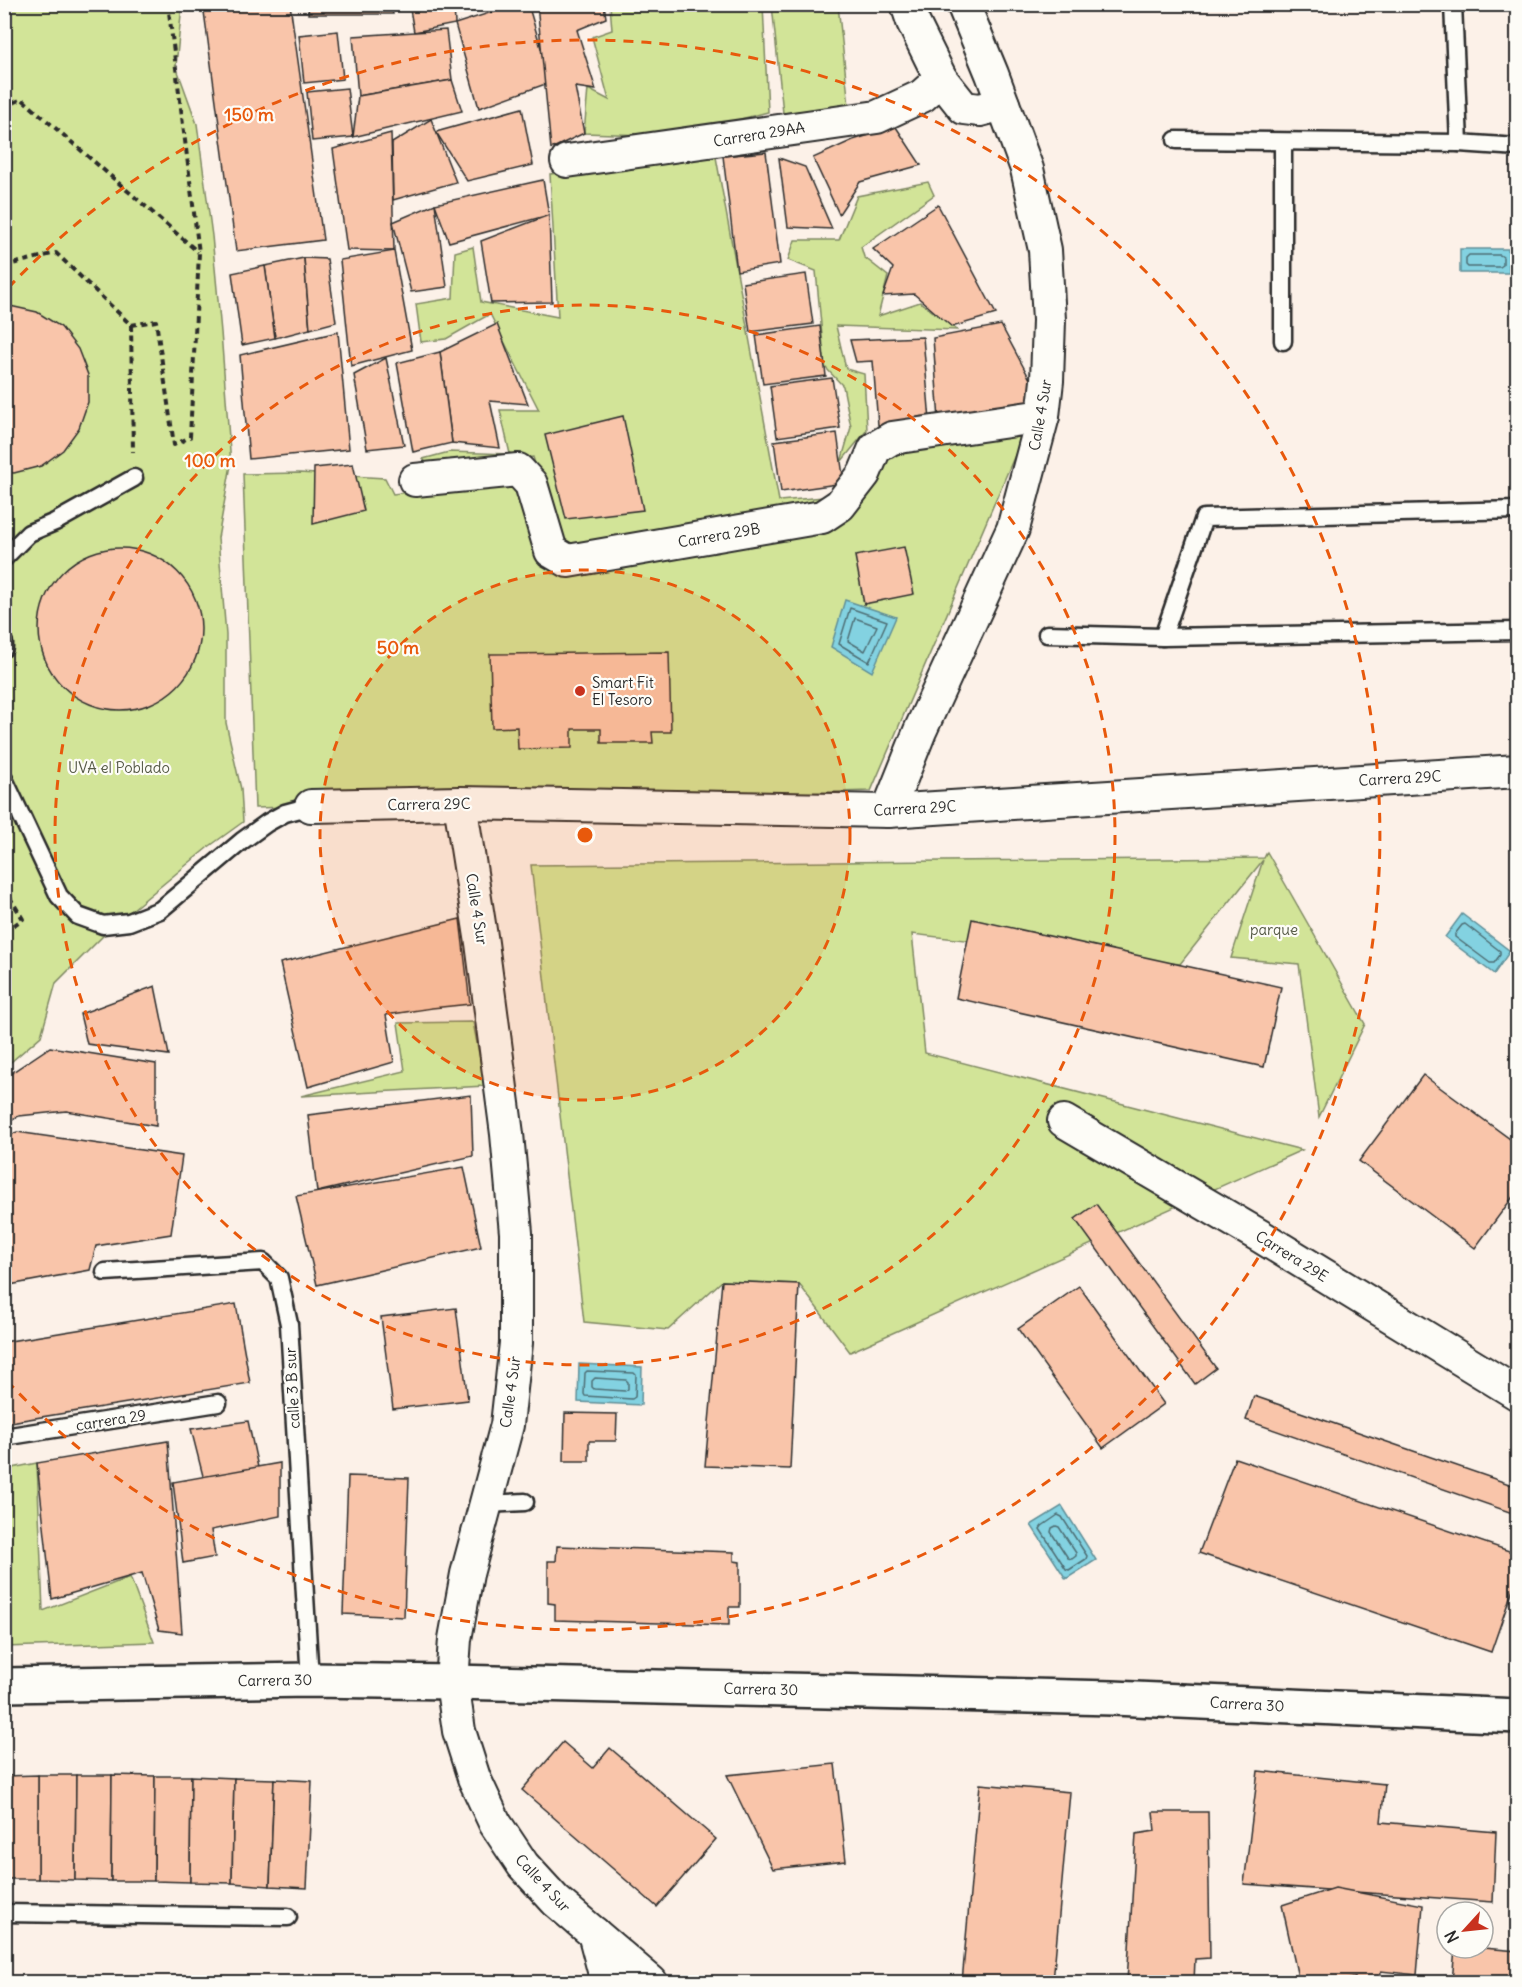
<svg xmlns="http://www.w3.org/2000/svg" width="1522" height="1987" font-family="Delius,sans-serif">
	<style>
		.green { fill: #d2e498; stroke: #7e8862; stroke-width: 1.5 }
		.water { fill: #83d2e1; stroke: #608f98; stroke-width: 1.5 }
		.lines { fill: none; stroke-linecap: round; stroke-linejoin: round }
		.shore { stroke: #4e6e74; stroke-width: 1.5 }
		.building { fill: #f9c5aa; stroke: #2b2b2b; stroke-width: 1.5 }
		.lane-casing { stroke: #2b2b2b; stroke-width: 21 }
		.street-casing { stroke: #2b2b2b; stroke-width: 36 }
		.secondary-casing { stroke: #2b2b2b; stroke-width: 38 }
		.path { stroke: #2b2b2b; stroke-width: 4; stroke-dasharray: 6 4.5; stroke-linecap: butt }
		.lane { stroke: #fdfcf7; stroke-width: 16 }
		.street { stroke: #fdfcf7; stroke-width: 32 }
		.secondary { stroke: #fdfcf7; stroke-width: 33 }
		.ring { fill: none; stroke: #e8590c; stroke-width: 3; stroke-dasharray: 10 8 }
		.poi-dot { fill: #c8321e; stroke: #fdfcf7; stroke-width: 2 }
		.labels { text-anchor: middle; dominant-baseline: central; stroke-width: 4.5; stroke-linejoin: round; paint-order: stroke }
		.street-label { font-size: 15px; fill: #2b2b2b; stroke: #fdfcf7 }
		.poi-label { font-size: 15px; fill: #2b2b2b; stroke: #fdfcf7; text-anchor: start }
		.park-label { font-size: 15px; fill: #555946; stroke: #fdfcf7 }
		.centre { fill: #e8590c; stroke: #fdfcf7; stroke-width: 3 }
		.ring-label { font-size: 18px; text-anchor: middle; font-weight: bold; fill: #e8590c; stroke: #fdfcf7; stroke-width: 4.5; stroke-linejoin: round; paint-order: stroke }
	</style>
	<rect width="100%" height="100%" fill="#fcf1e8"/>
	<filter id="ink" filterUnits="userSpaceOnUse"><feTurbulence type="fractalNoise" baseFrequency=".0167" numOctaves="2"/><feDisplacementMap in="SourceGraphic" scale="12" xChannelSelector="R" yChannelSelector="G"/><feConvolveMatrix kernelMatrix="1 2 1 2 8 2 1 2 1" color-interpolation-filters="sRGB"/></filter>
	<g filter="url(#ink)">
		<!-- green -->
		<g class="green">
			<path d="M 5,5 L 182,5 L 176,66 L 197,124 L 212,236 L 221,332 L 231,465 L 218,538 L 226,635 L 226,723 L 241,789 L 243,822 L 207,848 L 115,924 L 56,983 L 41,1036 L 5,1067 Z"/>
			<path d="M 610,5 L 763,5 L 768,112 L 675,136 L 584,133 L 588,89 L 609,100 L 592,37 L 612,30 Z"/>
			<path d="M 772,5 L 838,5 L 849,106 L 783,113 Z"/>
			<path d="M 716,157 L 779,501 L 825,497 L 819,505 L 561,550 L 533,457 L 431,469 L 423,459 L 449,452 L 510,454 L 500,410 L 539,410 L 490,314 L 446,339 L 421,342 L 416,304 L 453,298 L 455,252 L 473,247 L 481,302 L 558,317 L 550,174 Z"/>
			<path d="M 928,182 L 934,195 L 861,247 L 864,257 L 888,276 L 878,316 L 920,302 L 957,330 L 836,326 L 846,369 L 864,374 L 867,430 L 841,462 L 851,427 L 843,386 L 825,367 L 816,271 L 788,260 L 795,240 L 839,240 L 857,196 Z"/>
			<path d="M 1024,434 L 871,791 L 255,808 L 243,474 L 299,473 L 385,478 L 393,494 L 517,479 L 552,574 L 826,533 L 891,454 Z"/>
			<path d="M 1267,852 L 1365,1024 L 1319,1117 L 1299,964 L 1231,958 L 1263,860 L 1180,964 L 912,934 L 925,1053 L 1302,1150 L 850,1352 L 799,1284 L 722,1281 L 668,1330 L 584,1322 L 531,865 L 1264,858 Z"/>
			<path d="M 473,1022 L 485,1086 L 301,1096 L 405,1071 L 398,1023 Z"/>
			<path d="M 37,1463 L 43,1611 L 130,1577 L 154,1642 L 5,1647 L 7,1469 Z"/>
		</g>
		<!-- water -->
		<g class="water">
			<path d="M 1460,249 L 1508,249 L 1509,273 L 1460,273 Z"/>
			<path d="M 845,600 L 896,617 L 872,672 L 831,647 Z"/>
			<path d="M 1462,914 L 1510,951 L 1494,974 L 1445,937 Z"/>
			<path d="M 579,1364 L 642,1367 L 641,1405 L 578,1402 Z"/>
			<path d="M 1062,1506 L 1096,1560 L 1066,1579 L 1031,1525 Z"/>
		</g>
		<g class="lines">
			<!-- shore -->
			<g class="shore">
				<path d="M 1469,255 L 1500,255 L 1503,257 L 1503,265 L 1500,267 L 1468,267 L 1466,265 L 1466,258 Z"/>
				<path d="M 850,608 L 887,621 L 869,662 L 839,644 Z"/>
				<path d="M 855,618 L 877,626 L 865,651 L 848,641 Z"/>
				<path d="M 1465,924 L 1500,951 L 1500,955 L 1494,963 L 1490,963 L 1455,937 L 1455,934 L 1462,925 Z"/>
				<path d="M 587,1371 L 634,1373 L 636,1375 L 635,1397 L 632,1399 L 585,1396 L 584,1394 L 585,1373 Z"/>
				<path d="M 595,1378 L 626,1380 L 628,1382 L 628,1389 L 625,1391 L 594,1389 L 592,1387 L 592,1381 Z"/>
				<path d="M 1058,1515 L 1062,1517 L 1087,1556 L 1086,1559 L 1069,1570 L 1066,1569 L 1040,1529 L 1042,1526 Z"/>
				<path d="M 1056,1526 L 1059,1527 L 1076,1553 L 1076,1556 L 1072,1559 L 1068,1558 L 1051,1532 L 1052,1528 Z"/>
			</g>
		</g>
		<!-- building -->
		<g class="building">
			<path d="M 203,4 L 290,4 L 323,240 L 236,251 Z"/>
			<path d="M 309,4 L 391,4 L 393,14 L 308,14 Z"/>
			<path d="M 409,4 L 454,4 L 455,24 L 414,32 Z"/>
			<path d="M 517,4 L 528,4 L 551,82 L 479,108 L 455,24 Z"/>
			<path d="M 537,4 L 604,4 L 606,18 L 577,30 L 596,90 L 575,87 L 584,133 L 551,149 Z"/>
			<path d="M 446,30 L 452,80 L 358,96 L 353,36 Z"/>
			<path d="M 338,31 L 343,79 L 304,83 L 299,35 Z"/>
			<path d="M 452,80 L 462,111 L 353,137 L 358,96 Z"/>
			<path d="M 347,88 L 353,137 L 312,141 L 307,92 Z"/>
			<path d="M 522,108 L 533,165 L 467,181 L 436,132 Z"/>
			<path d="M 431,119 L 456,182 L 393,200 L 392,143 Z"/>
			<path d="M 896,127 L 921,165 L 860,182 L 839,214 L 813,158 L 853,140 Z"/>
			<path d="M 391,133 L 394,251 L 347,250 L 333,149 Z"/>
			<path d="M 766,152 L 780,264 L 737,271 L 723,156 Z"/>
			<path d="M 779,158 L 805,167 L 832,229 L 788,227 Z"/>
			<path d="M 543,180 L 549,215 L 449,242 L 435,204 Z"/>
			<path d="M 435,204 L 447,287 L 411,292 L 393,222 Z"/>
			<path d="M 938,205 L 996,314 L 952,327 L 914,294 L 883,296 L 893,268 L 873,249 Z"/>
			<path d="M 549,215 L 552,302 L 491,303 L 481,241 Z"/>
			<path d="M 394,251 L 412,350 L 351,366 L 340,260 Z"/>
			<path d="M 304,258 L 310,329 L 275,338 L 265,266 Z"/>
			<path d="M 304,258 L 327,259 L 336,322 L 310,329 Z"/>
			<path d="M 265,266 L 275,338 L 242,345 L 232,273 Z"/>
			<path d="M 806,274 L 813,324 L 750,332 L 743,283 Z"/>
			<path d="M 4,306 L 10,306 L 37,312 L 61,327 L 78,349 L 88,375 L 88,402 L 79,428 L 63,450 L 41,466 L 14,473 L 4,472 Z"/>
			<path d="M 497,324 L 528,404 L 490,401 L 500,448 L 452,443 L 440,352 Z"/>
			<path d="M 1001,325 L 1032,383 L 1033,403 L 939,420 L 933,338 Z"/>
			<path d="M 820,326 L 826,376 L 763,384 L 756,335 Z"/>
			<path d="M 338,332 L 349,449 L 249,459 L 240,355 Z"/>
			<path d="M 923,337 L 930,421 L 878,425 L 873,361 L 856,362 L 850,340 Z"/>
			<path d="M 440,352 L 452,443 L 413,452 L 397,363 Z"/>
			<path d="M 386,358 L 404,445 L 367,449 L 354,375 Z"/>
			<path d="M 832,378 L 840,428 L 777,437 L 770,386 Z"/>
			<path d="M 623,416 L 643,510 L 566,519 L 545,435 Z"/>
			<path d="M 837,433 L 844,483 L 781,492 L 774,441 Z"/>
			<path d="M 353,464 L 364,511 L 313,524 L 314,468 Z"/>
			<path d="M 904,547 L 914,594 L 864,604 L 855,556 Z"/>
			<circle cx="120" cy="629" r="81"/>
			<path d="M 669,652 L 671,732 L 652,732 L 653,743 L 601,743 L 601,729 L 572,729 L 572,748 L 518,749 L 517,727 L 492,728 L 490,654 Z"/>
			<path d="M 460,919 L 470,1004 L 432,1008 L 386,1015 L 394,1062 L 308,1087 L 280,963 Z"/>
			<path d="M 972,919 L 1281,987 L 1264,1067 L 956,998 Z"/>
			<path d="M 155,986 L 169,1055 L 87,1044 L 80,1014 Z"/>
			<path d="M 50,1047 L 156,1064 L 156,1126 L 66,1111 L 19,1116 L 4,1123 L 4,1078 Z"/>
			<path d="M 1423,1075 L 1518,1145 L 1518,1190 L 1475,1248 L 1359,1161 Z"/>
			<path d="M 471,1095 L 473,1156 L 317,1192 L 308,1115 Z"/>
			<path d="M 17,1132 L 182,1156 L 171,1234 L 96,1246 L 90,1270 L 4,1286 L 4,1138 Z"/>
			<path d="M 464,1167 L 481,1247 L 317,1285 L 296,1196 Z"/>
			<path d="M 1096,1204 L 1216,1368 L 1195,1384 L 1075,1219 Z"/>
			<path d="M 722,1281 L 799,1284 L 790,1469 L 705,1466 Z"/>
			<path d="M 1079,1286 L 1164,1404 L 1103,1448 L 1018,1329 Z"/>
			<path d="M 236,1304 L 250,1383 L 4,1423 L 4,1342 Z"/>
			<path d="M 456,1308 L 468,1400 L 393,1409 L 381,1317 Z"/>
			<path d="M 1254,1396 L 1518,1487 L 1518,1515 L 1246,1420 Z"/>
			<path d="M 565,1413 L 617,1414 L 616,1441 L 589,1441 L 589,1461 L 564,1461 Z"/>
			<path d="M 248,1421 L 259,1472 L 204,1480 L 191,1429 Z"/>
			<path d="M 168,1441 L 182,1633 L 159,1630 L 142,1573 L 52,1599 L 37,1463 Z"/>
			<path d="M 1235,1458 L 1518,1554 L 1518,1574 L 1491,1652 L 1199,1553 Z"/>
			<path d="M 280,1463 L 280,1516 L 211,1530 L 215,1557 L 183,1563 L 173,1482 Z"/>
			<path d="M 4,1469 L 7,1469 L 6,1501 L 4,1501 Z"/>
			<path d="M 348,1476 L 409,1478 L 404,1617 L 343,1614 Z"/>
			<rect x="4" y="1501" width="2" height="47"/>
			<path d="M 557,1546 L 734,1552 L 734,1561 L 740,1562 L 740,1607 L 729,1607 L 729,1625 L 555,1620 L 555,1604 L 548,1603 L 548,1561 L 556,1561 Z"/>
			<path d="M 563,1742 L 593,1768 L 610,1748 L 716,1839 L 657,1907 L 522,1790 Z"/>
			<path d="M 835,1764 L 846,1861 L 773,1869 L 727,1775 Z"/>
			<path d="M 1258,1771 L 1385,1784 L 1381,1822 L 1496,1832 L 1493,1902 L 1244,1884 Z"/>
			<path d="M 38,1775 L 76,1775 L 75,1880 L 38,1879 Z"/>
			<path d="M 38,1775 L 38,1879 L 4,1879 L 5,1776 Z"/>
			<path d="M 76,1775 L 112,1775 L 111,1881 L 75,1880 Z"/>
			<path d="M 112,1775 L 155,1776 L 154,1881 L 111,1881 Z"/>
			<path d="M 155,1776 L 191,1776 L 190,1882 L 154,1881 Z"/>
			<path d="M 191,1776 L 234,1778 L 232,1883 L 190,1882 Z"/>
			<path d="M 234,1778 L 274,1779 L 270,1886 L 232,1883 Z"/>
			<path d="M 274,1779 L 312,1781 L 307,1888 L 270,1886 Z"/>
			<path d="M 980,1784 L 1070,1792 L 1053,1982 L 962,1982 Z"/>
			<path d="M 1153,1812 L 1208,1812 L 1210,1958 L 1195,1959 L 1194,1982 L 1127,1982 L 1136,1834 L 1155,1831 Z"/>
			<path d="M 1335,1888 L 1423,1905 L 1417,1975 L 1381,1971 L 1380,1982 L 1356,1982 L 1355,1978 L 1337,1982 L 1299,1982 L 1282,1905 Z"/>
			<path d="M 1455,1948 L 1483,1948 L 1518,1951 L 1518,1982 L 1452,1982 Z"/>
		</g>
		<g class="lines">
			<defs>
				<g id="lane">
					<path d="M 1453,4 L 1459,143"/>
					<path d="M 1176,140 L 1459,143 L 1518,147"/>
					<path d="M 1283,143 L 1283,341"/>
					<path d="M 4,558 L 29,533 L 55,522 L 134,478"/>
					<path d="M 1047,634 L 1163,637 L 1518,631"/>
					<path d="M 1163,637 L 1204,518 L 1518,510"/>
					<path d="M 4,643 L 4,648"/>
					<path d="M 4,779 L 59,896 L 78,916 L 103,925 L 129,922 L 160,910 L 242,841 L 267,823 L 285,813 L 311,806"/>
					<path d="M 105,1272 L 263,1262 L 279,1278 L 289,1324 L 310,1680"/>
					<path d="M 4,1437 L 218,1403"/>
					<path d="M 486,1504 L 525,1502"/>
					<path d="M 4,1913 L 288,1917"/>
				</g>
				<g id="street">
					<path d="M 907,4 L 913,22 L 941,79 L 964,108 L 980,110 L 1003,104"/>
					<path d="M 567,161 L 877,117 L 922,96 L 941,79"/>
					<path d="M 415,480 L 518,470 L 531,484 L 551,551 L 568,561 L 822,517 L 840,505 L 864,474 L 875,448 L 892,438 L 1043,416"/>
					<path d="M 460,803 L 482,943 L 507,1134 L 516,1233 L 516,1343 L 507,1425 L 467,1574 L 455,1639 L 452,1682 L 459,1731 L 474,1778 L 495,1823 L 523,1865 L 556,1901 L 651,1982"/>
					<path d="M 311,806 L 460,803 L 888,811 L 1518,771"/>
					<path d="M 888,811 L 920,731 L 1013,529 L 1043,416 L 1047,381 L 1049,320 L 1045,250 L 1027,169 L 992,74 L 963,4"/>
					<path d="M 1064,1121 L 1260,1236 L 1518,1394"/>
					<path d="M 594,1933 L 607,1982"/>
				</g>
				<path id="secondary" d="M 4,1685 L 310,1680 L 452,1682 L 1113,1698 L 1518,1716"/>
			</defs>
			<!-- lane casing -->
			<use href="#lane" class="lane-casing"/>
			<!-- street casing -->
			<use href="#street" class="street-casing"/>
			<!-- secondary casing -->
			<use href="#secondary" class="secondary-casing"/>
			<!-- path -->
			<g class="path">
				<path d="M 4,107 L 22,99 L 198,252"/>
				<path d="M 4,266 L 56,253 L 131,325 L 133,452"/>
				<path d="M 131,325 L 156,321 L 174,445 L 190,437 L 199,253 L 168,4"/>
				<path d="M 4,888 L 23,919 L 4,932"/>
			</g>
			<!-- lane -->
			<use href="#lane" class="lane"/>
			<!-- street -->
			<use href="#street" class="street"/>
			<!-- secondary -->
			<use href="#secondary" class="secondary"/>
		</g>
	</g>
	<!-- distance rings -->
	<circle cx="585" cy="835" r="265" fill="#e8590c" fill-opacity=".12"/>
	<g class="ring">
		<circle cx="585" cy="835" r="265"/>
		<circle cx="585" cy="835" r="530"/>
		<path d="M8 288A795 795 0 1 1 8 1382"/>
	</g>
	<!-- markers -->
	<circle class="poi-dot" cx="580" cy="691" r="6"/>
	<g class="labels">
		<!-- street labels -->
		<g class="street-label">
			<text transform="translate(759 134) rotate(-9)">Carrera 29AA</text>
			<text transform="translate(1040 415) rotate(-80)">Calle 4 Sur</text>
			<text transform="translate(719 535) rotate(-10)">Carrera 29B</text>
			<text transform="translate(1400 778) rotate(-3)">Carrera 29C</text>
			<text transform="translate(429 804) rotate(-1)">Carrera 29C</text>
			<text transform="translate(915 808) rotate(-3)">Carrera 29C</text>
			<text transform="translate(477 909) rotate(81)">Calle 4 Sur</text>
			<text transform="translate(1292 1256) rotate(32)">Carrera 29E</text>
			<text transform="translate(292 1388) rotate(-93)">calle 3 B sur</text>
			<text transform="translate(510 1392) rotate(-82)">Calle 4 Sur</text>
			<text transform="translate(111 1420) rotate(-9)">carrera 29</text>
			<text transform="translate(275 1680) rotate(-1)">Carrera 30</text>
			<text transform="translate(761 1689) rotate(1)">Carrera 30</text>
			<text transform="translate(1247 1704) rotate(3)">Carrera 30</text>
			<text transform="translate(543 1883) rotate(47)">Calle 4 Sur</text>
		</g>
		<!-- poi labels -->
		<g class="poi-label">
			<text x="592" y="682">Smart Fit<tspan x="592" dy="17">El Tesoro</tspan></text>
		</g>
		<!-- park labels -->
		<g class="park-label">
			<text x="119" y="767">UVA el Poblado</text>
			<text x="1274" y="929">parque</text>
		</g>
	</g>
	<circle cx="585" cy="835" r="9" class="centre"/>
	<g class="ring-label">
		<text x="249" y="121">150 m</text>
		<text x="210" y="467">100 m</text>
		<text x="398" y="654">50 m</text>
	</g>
	<!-- margin -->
	<rect width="1522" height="1987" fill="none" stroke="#fdfcf7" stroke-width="24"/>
	<rect x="12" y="12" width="1498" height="1963" fill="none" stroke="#2b2b2b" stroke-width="2" filter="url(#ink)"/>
	<!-- north arrow -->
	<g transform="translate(1465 1930) rotate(243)"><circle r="28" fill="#fdfcf7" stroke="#a9a8a5" stroke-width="1.5"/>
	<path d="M0-4.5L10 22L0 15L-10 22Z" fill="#c8321e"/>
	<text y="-9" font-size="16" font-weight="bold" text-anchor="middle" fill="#2b2b2b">N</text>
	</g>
</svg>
